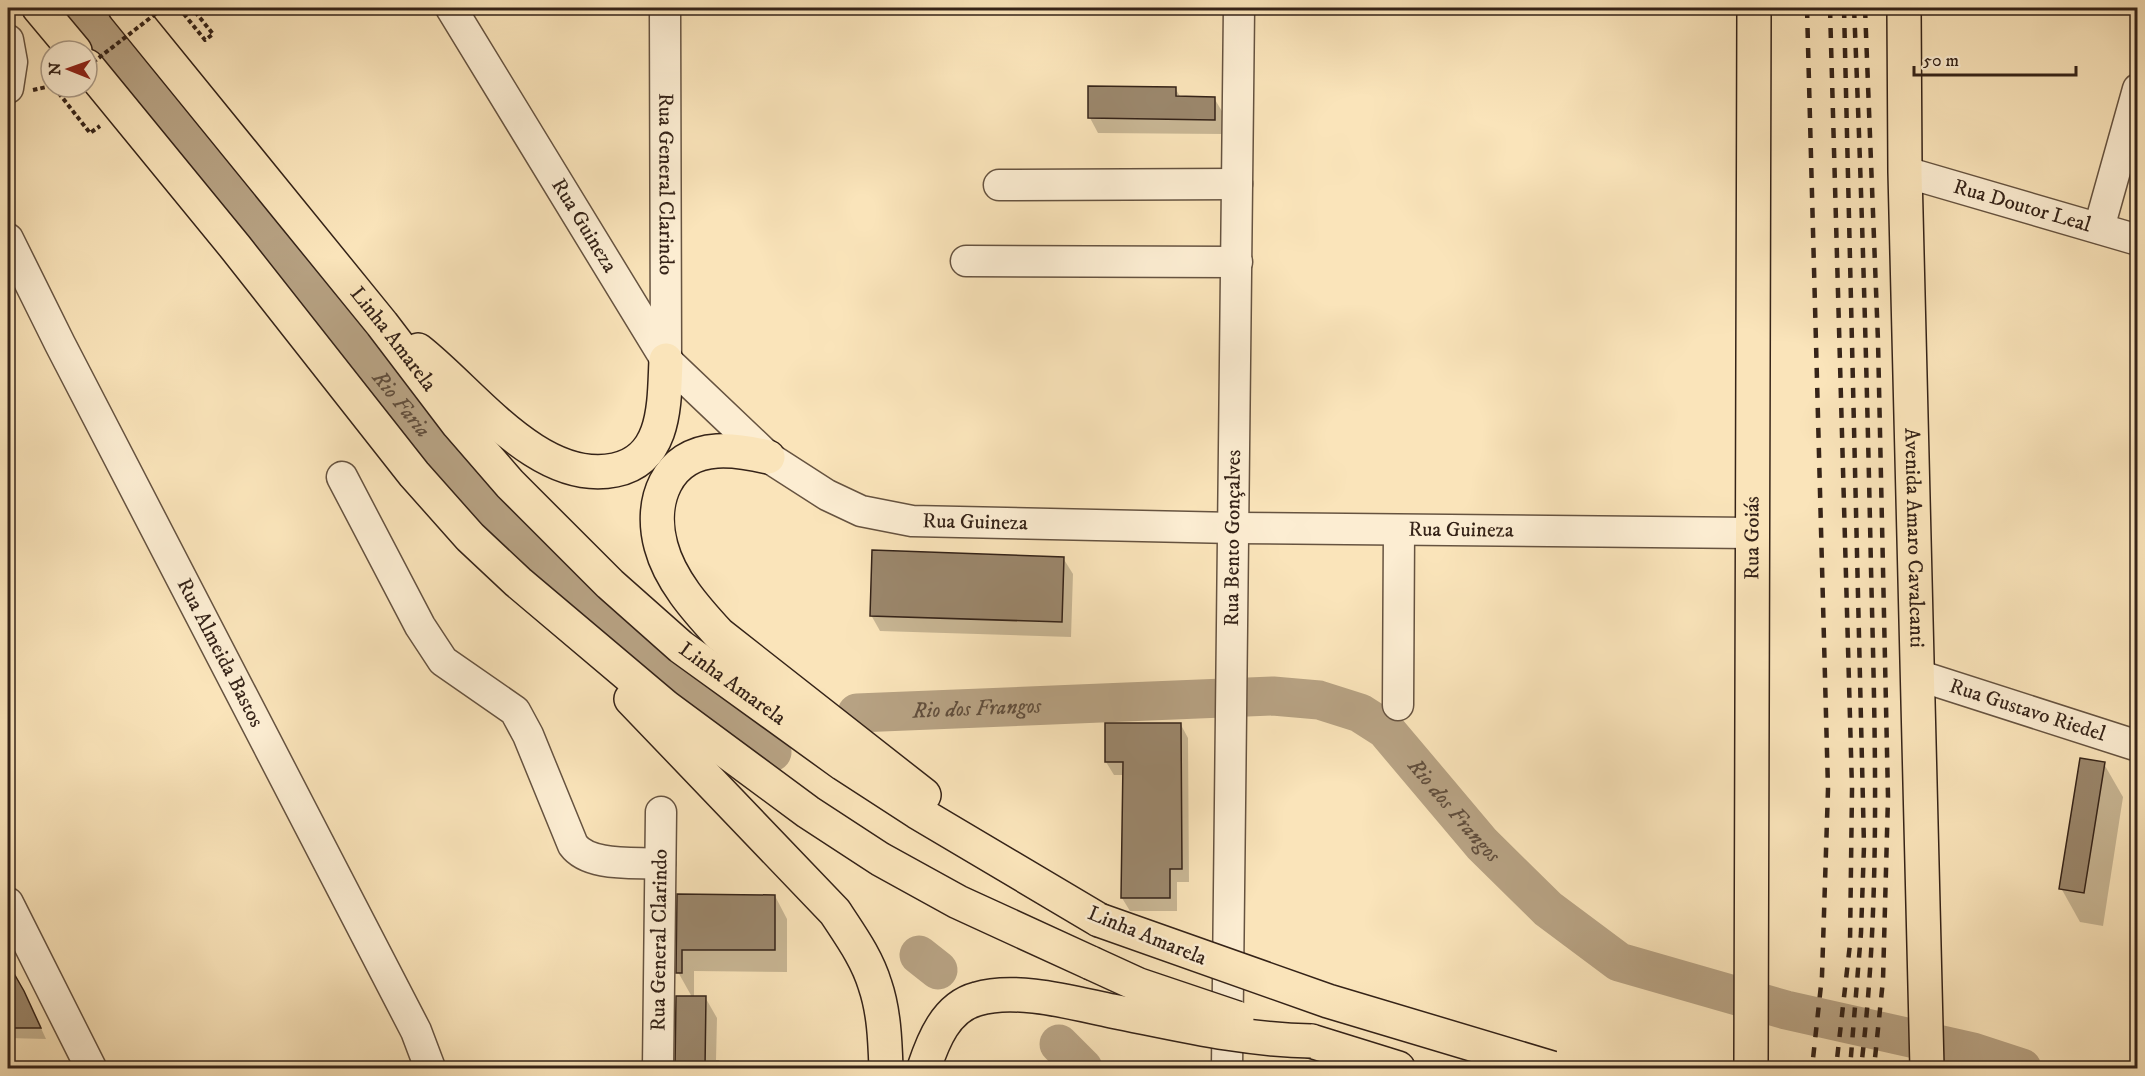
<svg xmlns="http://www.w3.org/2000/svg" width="2145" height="1076" font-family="'IM FELL DW Pica',serif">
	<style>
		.shadow { fill: #0003 }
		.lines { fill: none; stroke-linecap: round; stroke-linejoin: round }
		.river { stroke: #b7a283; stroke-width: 39 }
		.building { fill: #9b876c; stroke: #352318; stroke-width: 1.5 }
		.minor-casing { stroke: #665340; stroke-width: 33 }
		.major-casing { stroke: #352318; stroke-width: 36 }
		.highway-casing { stroke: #352318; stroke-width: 36 }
		.path { stroke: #352318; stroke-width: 4; stroke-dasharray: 4.5 3; stroke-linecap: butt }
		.minor { stroke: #fcedd2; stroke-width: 30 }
		.major { stroke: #fae4ba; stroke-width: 33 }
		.highway { stroke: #fae4ba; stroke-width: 33 }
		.rail { stroke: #352318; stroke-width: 4.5; stroke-dasharray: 10 10; stroke-linecap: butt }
		.highway-bridge-casing { stroke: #352318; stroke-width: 36; stroke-linecap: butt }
		.path-bridge { stroke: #352318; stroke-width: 4; stroke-dasharray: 4.5 3; stroke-linecap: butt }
		.highway-bridge { stroke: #fae4ba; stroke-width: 33 }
		.labels { text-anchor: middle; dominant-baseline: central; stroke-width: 5; stroke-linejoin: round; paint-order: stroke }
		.street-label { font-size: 21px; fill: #352318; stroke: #fcedd2 }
		.water-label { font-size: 22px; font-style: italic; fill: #624f3d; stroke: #fcedd2 }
	</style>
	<rect width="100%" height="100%" fill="#fae4ba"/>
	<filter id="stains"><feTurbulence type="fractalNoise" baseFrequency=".00333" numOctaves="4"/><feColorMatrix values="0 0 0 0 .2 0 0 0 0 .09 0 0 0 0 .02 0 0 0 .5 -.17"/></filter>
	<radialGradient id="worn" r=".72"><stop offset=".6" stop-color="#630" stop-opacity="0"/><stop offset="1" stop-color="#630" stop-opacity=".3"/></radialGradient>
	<!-- shadow -->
	<g class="shadow">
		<path d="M 1090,87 L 1175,88 L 1181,98 L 1214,98 L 1223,113 L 1222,134 L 1098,133 L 1090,118 Z"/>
		<path d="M 1063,558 L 1073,574 L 1071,637 L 880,631 L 871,615 Z"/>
		<path d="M 1181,725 L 1188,738 L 1189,882 L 1177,882 L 1177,911 L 1130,911 L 1122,898 L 1124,775 L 1114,775 L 1106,762 Z"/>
		<path d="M 2104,764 L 2123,797 L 2103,926 L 2080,922 L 2061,888 Z"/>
		<path d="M 679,896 L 775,896 L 787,919 L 787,972 L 694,971 L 694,997 L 705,997 L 717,1018 L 716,1060 L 719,1060 L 724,1068 L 677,1068 L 678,997 L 692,997 L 678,972 Z"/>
		<path d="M 8,966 L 30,1004 L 46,1039 L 8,1038 Z"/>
		<path d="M 10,1061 L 14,1068 L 8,1068 Z"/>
		<path d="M 62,1063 L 65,1068 L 51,1068 Z"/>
	</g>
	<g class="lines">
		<!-- river -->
		<g class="river">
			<path id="s1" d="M 80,8 L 439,450 L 517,535 L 620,633 L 772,752"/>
			<path id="s2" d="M 857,713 L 1273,696 L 1319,700 L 1360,713 L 1385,729 L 1482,844 L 1548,909 L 1619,962 L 1786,1010 L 1973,1052 L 2022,1068"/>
			<path d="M 919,955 L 938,970"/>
			<path d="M 1059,1044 L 1083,1068"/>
		</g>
	</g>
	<!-- building -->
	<g class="building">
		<path d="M 1088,86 L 1176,87 L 1176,96 L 1215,97 L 1215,120 L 1088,118 Z"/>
		<path d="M 872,550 L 1064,557 L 1062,622 L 870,616 Z"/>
		<path d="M 1105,723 L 1181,723 L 1182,869 L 1170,869 L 1170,898 L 1121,898 L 1123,762 L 1105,762 Z"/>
		<path d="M 2080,758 L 2105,762 L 2084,893 L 2059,889 Z"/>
		<path d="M 677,894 L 775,895 L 775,950 L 682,950 L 682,973 L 676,973 Z"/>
		<path d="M 8,963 L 24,991 L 41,1028 L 8,1028 Z"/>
		<path d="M 676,996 L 706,996 L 705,1068 L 675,1068 Z"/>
	</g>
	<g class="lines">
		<defs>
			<g id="minor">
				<path id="s3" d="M 451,8 L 666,360 L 768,457 L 827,495 L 861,511 L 912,521 L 1234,528 L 1752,533"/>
				<path id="s4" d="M 665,8 L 666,360"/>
				<path d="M 8,40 L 12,62 L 8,88"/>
				<path id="s5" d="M 1905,172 L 2138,240"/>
				<path d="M 999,185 L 1237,184"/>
				<path d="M 2099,228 L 2138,89"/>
				<path id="s6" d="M 8,239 L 60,344 L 416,1031 L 430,1068"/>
				<path d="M 966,261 L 1237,262"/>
				<path d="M 342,477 L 420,626 L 443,661 L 515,711 L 528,735 L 573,845 C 589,867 635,862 660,864"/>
				<path id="s7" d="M 1917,675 L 2138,746"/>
				<path d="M 1398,705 L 1399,530"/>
				<path d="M 8,903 L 91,1068"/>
				<path id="s8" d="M 658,1068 L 661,812"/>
				<path id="s9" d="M 1227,1068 L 1239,8"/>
			</g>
			<g id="major">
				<path id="s10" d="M 1904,8 L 1905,172 L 1927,1068"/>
				<path id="s11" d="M 1751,1068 L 1754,8"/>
			</g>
			<g id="highway">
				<path d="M 39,8 L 75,51"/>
				<path id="s12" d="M 125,8 L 382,324 L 458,424 L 510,484 L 610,584 L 681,647 L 843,764 L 917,812 L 1099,920"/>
				<path d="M 87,66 L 236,248 L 414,474 L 470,537 L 518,582 L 666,707 L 808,812 L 880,859 L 958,902 L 1091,963"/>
				<path d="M 418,350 C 472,392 539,486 615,470 C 667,459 664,402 666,360"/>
				<path d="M 768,457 C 751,453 734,450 717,451 C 666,454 649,502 661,546 C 670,580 696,609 719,634 L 924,795"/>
				<path d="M 631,699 L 835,912 C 850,935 867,958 875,985 C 884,1011 885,1041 886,1068"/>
				<path d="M 1311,1041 L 1398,1068"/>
			</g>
		</defs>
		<!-- minor casing -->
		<use href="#minor" class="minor-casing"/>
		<!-- major casing -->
		<use href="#major" class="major-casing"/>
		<!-- highway casing -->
		<use href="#highway" class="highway-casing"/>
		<!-- path -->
		<g class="path">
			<path d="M 179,8 L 205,40 L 213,34 L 192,8"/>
			<path d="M 54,87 L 90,133 L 100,126"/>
			<path d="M 33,90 L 51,86"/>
		</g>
		<!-- minor -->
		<use href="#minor" class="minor"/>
		<!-- major -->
		<use href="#major" class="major"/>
		<!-- highway -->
		<use href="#highway" class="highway"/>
		<!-- rail -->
		<g class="rail">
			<path d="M 1807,8 L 1828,789 L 1822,976 L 1812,1068"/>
			<path d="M 1830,8 L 1852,789 L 1850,944 L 1836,1068"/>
			<path d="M 1844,8 L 1864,846 L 1861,933 L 1850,1068"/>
			<path d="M 1854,8 C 1862,194 1867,381 1871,568 C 1875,735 1881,902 1861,1068"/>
			<path d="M 1865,8 L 1878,341 L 1888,797 L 1883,980 L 1874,1068"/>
		</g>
		<defs>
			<g id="highway-bridge">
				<path d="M 1099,920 L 1328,1001 L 1552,1068"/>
				<path d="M 1091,963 L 1139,985 L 1237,1018"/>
				<path d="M 924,1068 C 933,1041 946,1007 977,999 C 1016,987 1073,1003 1112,1011 C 1178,1024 1243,1040 1311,1041"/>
			</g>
		</defs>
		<!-- highway-bridge casing -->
		<use href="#highway-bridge" class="highway-bridge-casing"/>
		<!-- path-bridge -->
		<path class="path-bridge" d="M 87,67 L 163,8"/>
		<!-- highway-bridge -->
		<use href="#highway-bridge" class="highway-bridge"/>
	</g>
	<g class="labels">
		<!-- street labels -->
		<g class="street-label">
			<text stroke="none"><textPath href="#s4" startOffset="176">Rua General Clarindo</textPath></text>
			<text stroke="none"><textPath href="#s5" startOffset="122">Rua Doutor Leal</textPath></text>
			<text stroke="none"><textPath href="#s3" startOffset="255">Rua Guineza</textPath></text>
			<text stroke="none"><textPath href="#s12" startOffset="426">Linha Amarela</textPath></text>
			<text stroke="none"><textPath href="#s3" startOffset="776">Rua Guineza</textPath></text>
			<text stroke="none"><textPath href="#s3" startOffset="1262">Rua Guineza</textPath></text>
			<text stroke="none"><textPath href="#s9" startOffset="530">Rua Bento Gonçalves</textPath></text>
			<text stroke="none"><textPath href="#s11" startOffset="530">Rua Goiás</textPath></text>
			<text stroke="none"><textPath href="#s10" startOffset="530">Avenida Amaro Cavalcanti</textPath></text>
			<text stroke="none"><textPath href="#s6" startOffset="465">Rua Almeida Bastos</textPath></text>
			<text stroke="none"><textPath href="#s12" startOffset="912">Linha Amarela</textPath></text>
			<text stroke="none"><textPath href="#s7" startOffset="116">Rua Gustavo Riedel</textPath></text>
			<text transform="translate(1147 936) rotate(22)">Linha Amarela</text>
			<text stroke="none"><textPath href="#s8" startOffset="128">Rua General Clarindo</textPath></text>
		</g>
		<!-- water labels -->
		<g class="water-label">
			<text stroke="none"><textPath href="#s1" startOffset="510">Rio Faria</textPath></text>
			<text stroke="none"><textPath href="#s2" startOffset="120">Rio dos Frangos</textPath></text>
			<text stroke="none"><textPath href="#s2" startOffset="642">Rio dos Frangos</textPath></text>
		</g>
	</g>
	<!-- margin -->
	<rect width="2145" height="1076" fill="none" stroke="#fae4ba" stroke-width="30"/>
	<rect x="9" y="9" width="2127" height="1058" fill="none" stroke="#352318" stroke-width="3"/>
	<rect x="15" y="15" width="2115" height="1046" fill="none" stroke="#352318" stroke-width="1.5"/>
	<!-- north arrow -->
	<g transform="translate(69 69) rotate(271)"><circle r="28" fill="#fcedd2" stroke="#ac9c88" stroke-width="1.5"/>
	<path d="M0-4.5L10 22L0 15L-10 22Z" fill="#8f2418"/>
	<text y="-9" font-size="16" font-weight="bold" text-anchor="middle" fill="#352318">N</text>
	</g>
	<!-- scale -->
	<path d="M1914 66v9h162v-9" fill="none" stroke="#352318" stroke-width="3"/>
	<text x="1923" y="66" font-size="18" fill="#352318" stroke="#fcedd2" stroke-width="4.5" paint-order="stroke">50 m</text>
	<rect width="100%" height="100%" filter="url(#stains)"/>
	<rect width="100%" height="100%" fill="url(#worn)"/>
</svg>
